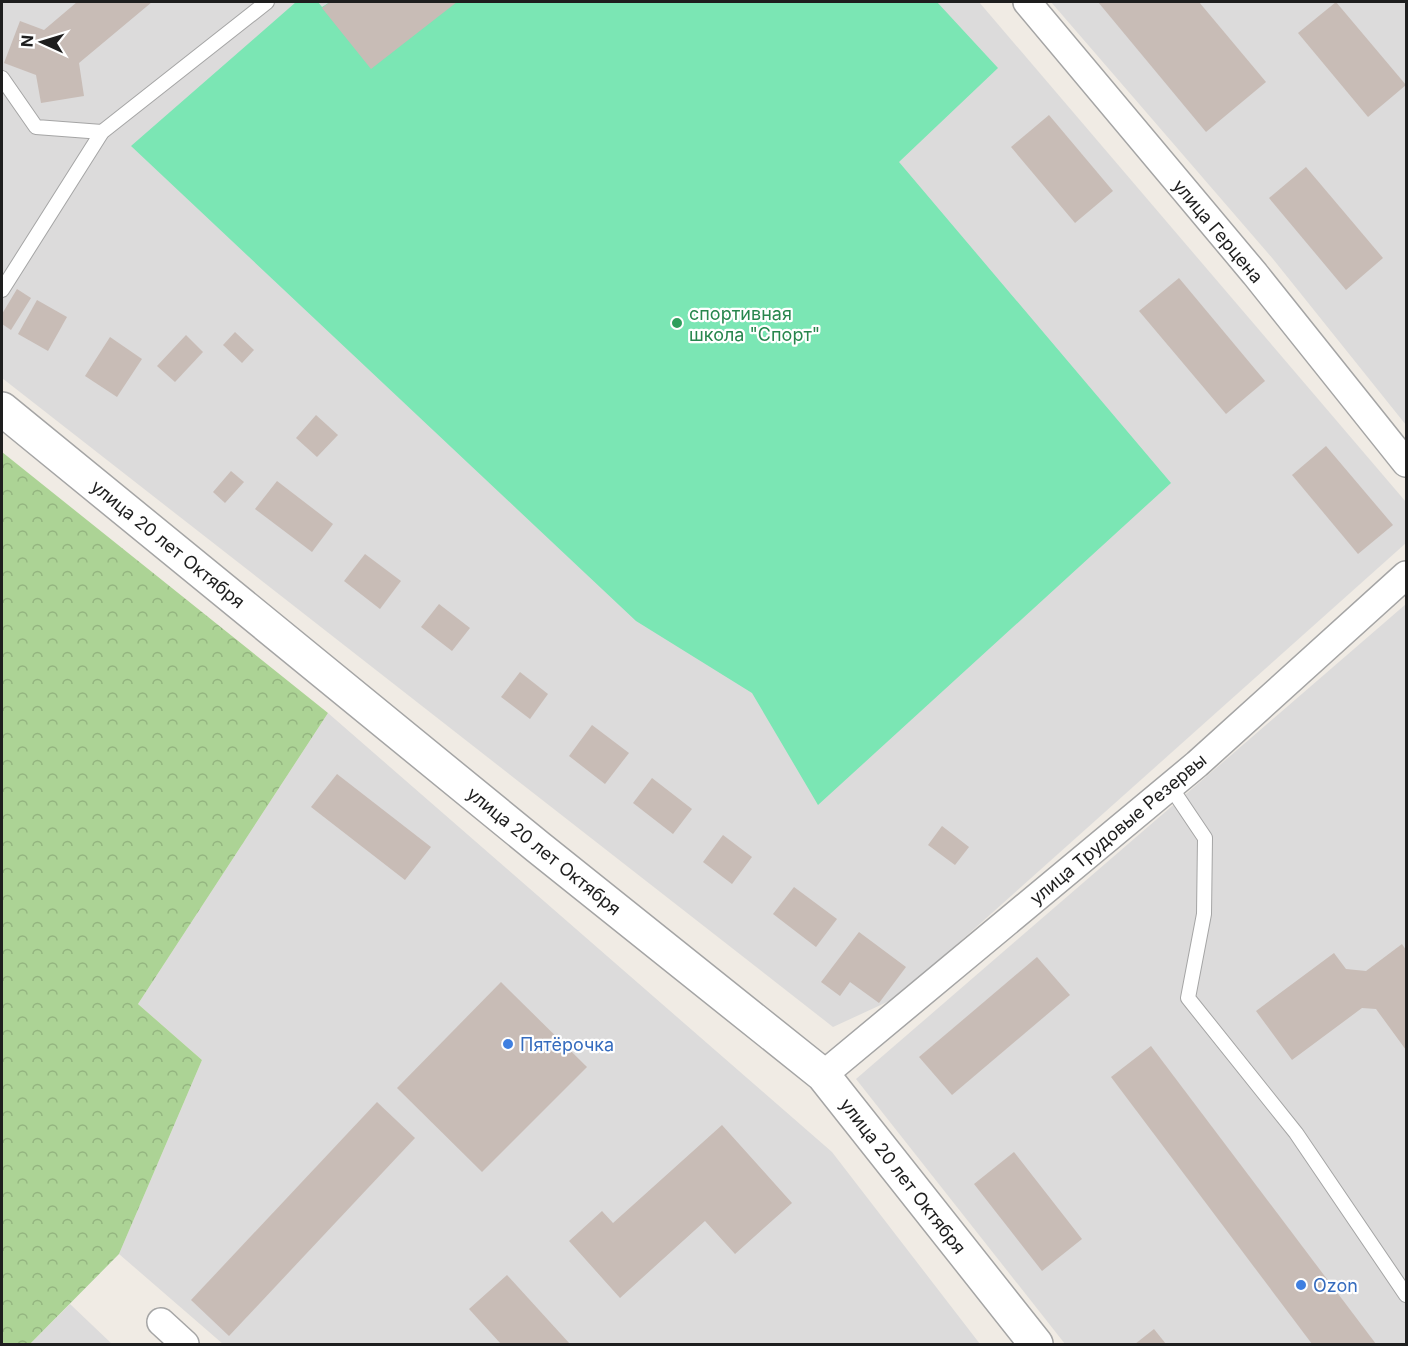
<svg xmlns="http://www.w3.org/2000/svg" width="1408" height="1346" font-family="Inter,sans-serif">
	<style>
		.residential { fill: #dcdbdb }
		.forest { fill: url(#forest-crowns) }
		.pitch { fill: #7be6b4 }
		.building { fill: #c8bcb6 }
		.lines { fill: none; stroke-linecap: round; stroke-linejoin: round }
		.service-casing { stroke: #a5a5a5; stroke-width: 16 }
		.minor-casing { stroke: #a5a5a5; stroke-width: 30 }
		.tertiary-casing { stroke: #a5a5a5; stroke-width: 36 }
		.service { stroke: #fff; stroke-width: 14 }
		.minor { stroke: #fff; stroke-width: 27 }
		.tertiary { stroke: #fff; stroke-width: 33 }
		.leisure-dot { fill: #2e9e5b; stroke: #fff; stroke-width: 2 }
		.shop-dot { fill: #3f7fe0; stroke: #fff; stroke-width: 2 }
		.labels { text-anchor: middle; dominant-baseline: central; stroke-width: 4.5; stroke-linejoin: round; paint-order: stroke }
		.street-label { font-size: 18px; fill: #1e1e1e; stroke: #fff }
		.leisure-label { font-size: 18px; fill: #27864d; stroke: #fff; text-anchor: start }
		.shop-label { font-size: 18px; fill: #366cbe; stroke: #fff; text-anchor: start }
	</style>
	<defs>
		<pattern id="forest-crowns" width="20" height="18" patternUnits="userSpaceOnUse" patternTransform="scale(1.5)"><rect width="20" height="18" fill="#acd395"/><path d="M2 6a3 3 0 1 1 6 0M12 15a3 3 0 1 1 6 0" fill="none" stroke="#94b580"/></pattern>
	</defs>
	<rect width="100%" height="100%" fill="#f0ebe4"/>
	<!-- residential -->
	<g class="residential">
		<path d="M 2,2 L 979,2 L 1406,502 L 1406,543 L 898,997 L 833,1027 L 2,378 Z"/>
		<path d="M 1051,2 L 1406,2 L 1406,425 L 1273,259 Z"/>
		<path d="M 1406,604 L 1406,1344 L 1065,1344 L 856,1079 Z"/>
		<path d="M 328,713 L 832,1152 L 980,1344 L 223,1344 L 119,1254 L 202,1060 L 138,1004 Z"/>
		<path d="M 70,1304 L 112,1344 L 30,1344 Z"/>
	</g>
	<!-- forest -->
	<path class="forest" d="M 2,452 L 328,713 L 138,1004 L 202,1060 L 119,1254 L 30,1344 L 2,1344 Z"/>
	<!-- pitch -->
	<path class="pitch" d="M 296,2 L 318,2 L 322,7 L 330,2 L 937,2 L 998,68 L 899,162 L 1171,483 L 818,805 L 752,693 L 636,621 L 131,146 Z"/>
	<!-- building -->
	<g class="building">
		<path d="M 77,2 L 152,2 L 79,63 L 84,96 L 41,103 L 36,75 L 4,63 L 20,21 L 44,30 Z"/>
		<path d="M 330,2 L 457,2 L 371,69 L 322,8 Z"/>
		<path d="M 1098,2 L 1199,2 L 1266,82 L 1206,132 Z"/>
		<path d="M 1336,2 L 1406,85 L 1368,117 L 1298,33 Z"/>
		<path d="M 1049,115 L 1113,191 L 1075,223 L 1011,147 Z"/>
		<path d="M 1306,167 L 1383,258 L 1346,290 L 1269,198 Z"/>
		<path d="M 1179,278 L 1265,381 L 1226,414 L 1139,311 Z"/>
		<path d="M 17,289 L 31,298 L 11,330 L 2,324 L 2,314 Z"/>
		<path d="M 37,300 L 67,317 L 48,351 L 18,334 Z"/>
		<path d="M 235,332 L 254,350 L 242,363 L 223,345 Z"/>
		<path d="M 186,335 L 203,352 L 175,382 L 157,366 Z"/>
		<path d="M 110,337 L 142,359 L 117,397 L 85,376 Z"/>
		<path d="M 316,415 L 338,435 L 317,457 L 296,438 Z"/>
		<path d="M 1326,446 L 1393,525 L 1358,554 L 1292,475 Z"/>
		<path d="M 231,471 L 244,482 L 225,503 L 213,492 Z"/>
		<path d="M 277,481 L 333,524 L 312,552 L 255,509 Z"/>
		<path d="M 365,554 L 401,581 L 380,609 L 344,581 Z"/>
		<path d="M 439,604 L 470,628 L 452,651 L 421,627 Z"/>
		<path d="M 520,672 L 548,694 L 530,719 L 501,697 Z"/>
		<path d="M 592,725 L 629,753 L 605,784 L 569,756 Z"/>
		<path d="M 337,774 L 431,847 L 405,880 L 311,807 Z"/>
		<path d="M 652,778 L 692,809 L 673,834 L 633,803 Z"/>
		<path d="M 942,826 L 969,847 L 955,865 L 928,845 Z"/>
		<path d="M 723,835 L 752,857 L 732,884 L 703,862 Z"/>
		<path d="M 794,887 L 837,919 L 816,947 L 773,914 Z"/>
		<path d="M 859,932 L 906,967 L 879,1003 L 850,982 L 840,996 L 821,982 Z"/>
		<path d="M 1402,944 L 1406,950 L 1406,1050 L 1376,1009 L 1362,1008 L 1292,1060 L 1256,1011 L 1334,953 L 1346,969 L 1366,971 Z"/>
		<path d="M 1037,957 L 1070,995 L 952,1095 L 919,1057 Z"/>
		<path d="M 501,982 L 587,1067 L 482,1172 L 397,1088 Z"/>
		<path d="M 1151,1046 L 1376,1344 L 1312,1344 L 1111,1077 Z"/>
		<path d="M 377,1102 L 415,1138 L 229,1336 L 191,1300 Z"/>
		<path d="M 722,1125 L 792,1203 L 735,1254 L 705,1221 L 620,1298 L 569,1241 L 602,1211 L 613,1223 Z"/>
		<path d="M 1014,1152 L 1082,1239 L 1042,1271 L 974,1184 Z"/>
		<path d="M 507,1275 L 570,1344 L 501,1344 L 469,1309 Z"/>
		<path d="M 1154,1329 L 1166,1344 L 1135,1344 Z"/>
	</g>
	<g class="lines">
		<defs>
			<g id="service">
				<path d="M 2,78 L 36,127 L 102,132"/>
				<path d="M 2,290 L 102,132 L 267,2"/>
				<path d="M 1170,786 L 1205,838 L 1204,914 L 1188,998 L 1296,1133 L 1406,1295"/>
			</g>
			<g id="minor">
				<path d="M 1027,2 L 1255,274 L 1406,463"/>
				<path d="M 823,1075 L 1197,764 L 1406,575"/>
				<path d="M 161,1322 L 185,1344"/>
			</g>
			<path id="tertiary" d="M 2,409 L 538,847 L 823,1075 L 1036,1344"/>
		</defs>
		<!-- service casing -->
		<use href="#service" class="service-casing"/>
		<!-- minor casing -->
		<use href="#minor" class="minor-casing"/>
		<!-- tertiary casing -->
		<use href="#tertiary" class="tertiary-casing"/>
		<!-- service -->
		<use href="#service" class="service"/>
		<!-- minor -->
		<use href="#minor" class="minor"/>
		<!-- tertiary -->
		<use href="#tertiary" class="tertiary"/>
	</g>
	<!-- markers -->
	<circle class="leisure-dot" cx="677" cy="323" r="6"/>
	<g class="shop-dot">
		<circle cx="508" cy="1044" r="6"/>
		<circle cx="1301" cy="1285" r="6"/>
	</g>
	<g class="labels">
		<!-- street labels -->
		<g class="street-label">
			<text transform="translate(1218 231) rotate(50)">улица Герцена</text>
			<text transform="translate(168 544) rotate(39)">улица 20 лет Октября</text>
			<text transform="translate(1118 829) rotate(-40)">улица Трудовые Резервы</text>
			<text transform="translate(544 851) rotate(39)">улица 20 лет Октября</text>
			<text transform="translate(903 1176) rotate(52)">улица 20 лет Октября</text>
		</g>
		<!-- leisure labels -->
		<g class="leisure-label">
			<text x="689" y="313">спортивная<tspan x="689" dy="21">школа "Спорт"</tspan></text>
		</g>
		<!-- shop labels -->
		<g class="shop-label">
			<text x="520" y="1044">Пятёрочка</text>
			<text x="1313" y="1285">Ozon</text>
		</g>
	</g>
	<!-- border -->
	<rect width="1408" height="1346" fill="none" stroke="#1e1e1e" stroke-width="6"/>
	<!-- north arrow -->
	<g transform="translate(42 42) rotate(274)" stroke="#ffffff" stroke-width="4.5" paint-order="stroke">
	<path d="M0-4.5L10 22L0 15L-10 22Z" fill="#1e1e1e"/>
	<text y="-9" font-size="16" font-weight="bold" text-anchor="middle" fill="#1e1e1e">N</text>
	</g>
</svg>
